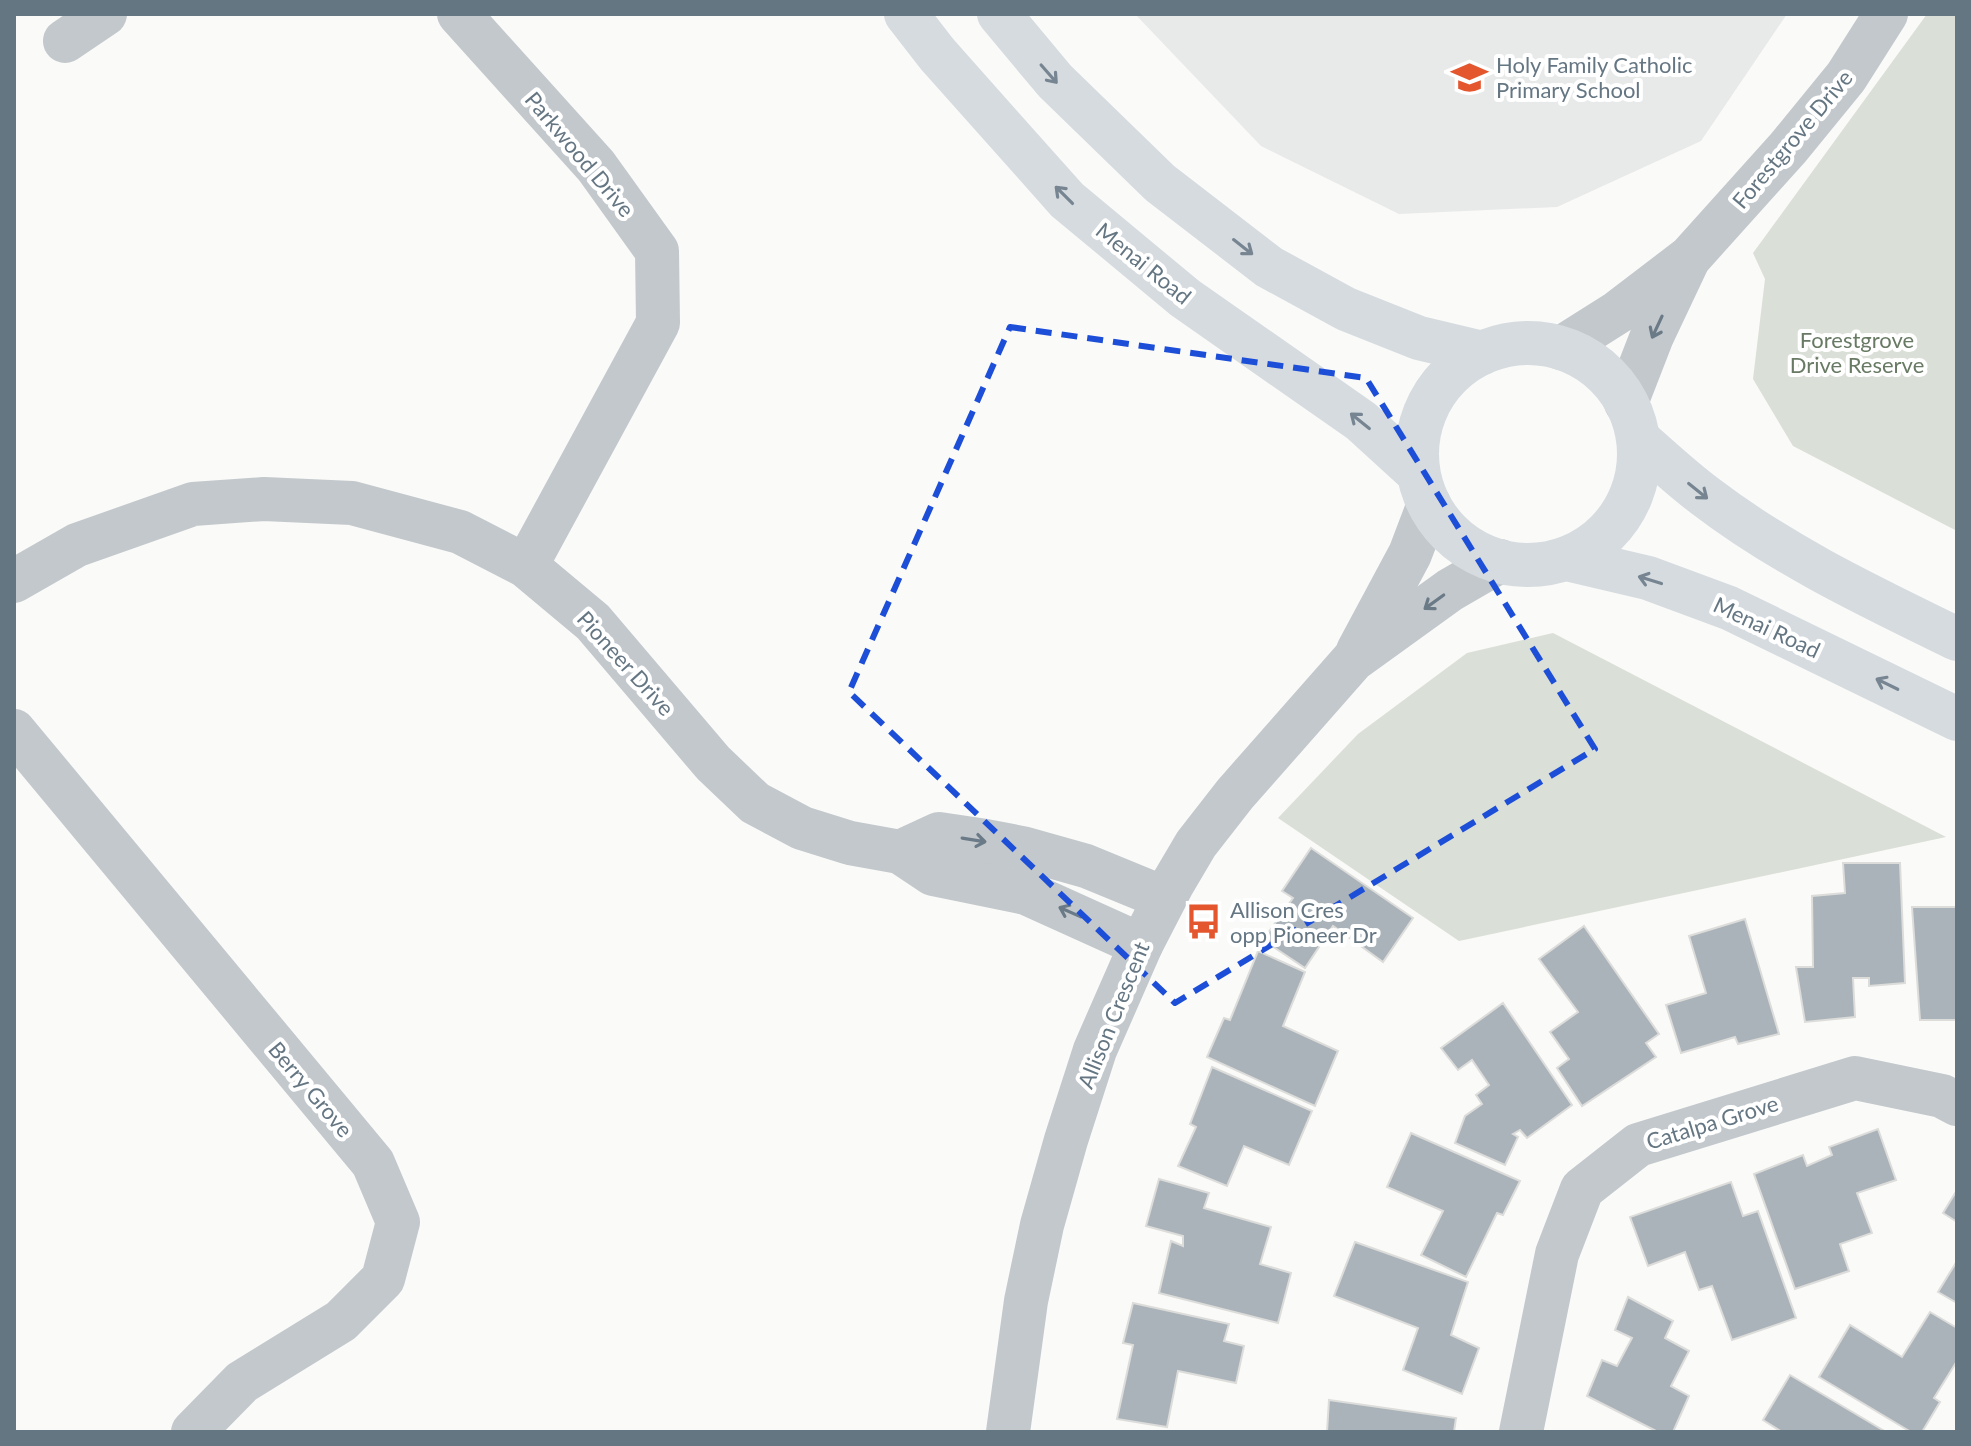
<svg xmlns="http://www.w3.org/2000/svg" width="1971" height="1446" font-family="Lato,sans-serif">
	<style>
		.built { fill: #e8e9e9 }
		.green { fill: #dadfd7 }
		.building { fill: #aab3b9; stroke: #dcdcda; stroke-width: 2 }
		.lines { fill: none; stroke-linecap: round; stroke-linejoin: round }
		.minor { stroke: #c3c8cc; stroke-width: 44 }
		.major { stroke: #d6dbdf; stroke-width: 44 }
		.oneway { stroke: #768591 }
		.oneway2 { stroke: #6a7a87 }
		.marked { fill: none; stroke: #1d4ed8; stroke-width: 6; stroke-dasharray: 16 10; stroke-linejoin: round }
		.labels { text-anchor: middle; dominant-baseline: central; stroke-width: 8; stroke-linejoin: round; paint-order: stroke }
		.poi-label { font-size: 22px; fill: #657683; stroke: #fff; text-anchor: start }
		.street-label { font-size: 22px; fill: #657683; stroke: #fff }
		.park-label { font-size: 22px; fill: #687a64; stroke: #fff }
	</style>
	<rect width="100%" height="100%" fill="#fafaf8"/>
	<!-- built -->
	<path class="built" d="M 1135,14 L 1787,14 L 1701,141 L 1557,207 L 1399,214 L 1261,146 Z"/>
	<!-- green -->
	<g class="green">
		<path d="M 1927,14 L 1957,14 L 1957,531 L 1793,446 L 1753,379 L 1765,279 L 1753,253 Z"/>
		<path d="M 1553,633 L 1946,837 L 1459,941 L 1278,818 L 1358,734 L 1467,653 Z"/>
	</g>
	<!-- building -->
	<g class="building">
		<path d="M 1311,848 L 1413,918 L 1383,962 L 1333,926 L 1305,968 L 1263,940 L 1293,898 L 1282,891 Z"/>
		<path d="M 1843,863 L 1900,863 L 1905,983 L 1869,986 L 1869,978 L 1853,978 L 1855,1017 L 1805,1022 L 1796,967 L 1813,967 L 1812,896 L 1845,893 Z"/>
		<path d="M 1912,907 L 1957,907 L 1957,1020 L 1920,1020 Z"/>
		<path d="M 1745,919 L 1779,1034 L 1738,1044 L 1735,1037 L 1681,1053 L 1666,1005 L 1706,993 L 1689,936 Z"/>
		<path d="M 1584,926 L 1659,1034 L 1646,1043 L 1656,1057 L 1582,1106 L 1557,1068 L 1569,1059 L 1550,1032 L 1578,1012 L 1539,959 Z"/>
		<path d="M 1258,951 L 1305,972 L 1283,1026 L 1338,1051 L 1315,1106 L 1207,1057 L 1224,1018 L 1230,1020 Z"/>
		<path d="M 1503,1003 L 1572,1105 L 1527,1138 L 1520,1130 L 1513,1134 L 1518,1137 L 1505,1165 L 1455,1143 L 1465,1116 L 1482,1104 L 1476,1095 L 1489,1085 L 1472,1060 L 1458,1070 L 1441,1048 Z"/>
		<path d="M 1212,1067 L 1312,1111 L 1289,1165 L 1244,1146 L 1227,1186 L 1178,1166 L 1196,1127 L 1190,1124 Z"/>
		<path d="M 1878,1129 L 1896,1180 L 1857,1193 L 1872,1233 L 1840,1244 L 1849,1271 L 1795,1289 L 1754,1174 L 1803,1155 L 1807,1166 L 1832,1155 L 1829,1147 Z"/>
		<path d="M 1411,1133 L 1520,1181 L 1503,1215 L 1497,1213 L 1466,1277 L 1421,1255 L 1443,1211 L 1387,1187 Z"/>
		<path d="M 1159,1179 L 1209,1193 L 1204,1208 L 1271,1227 L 1260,1264 L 1291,1273 L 1278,1323 L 1159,1293 L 1171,1241 L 1183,1246 L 1183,1236 L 1146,1226 Z"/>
		<path d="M 1731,1182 L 1743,1216 L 1758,1211 L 1796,1318 L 1732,1340 L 1712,1286 L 1699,1290 L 1685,1252 L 1648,1266 L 1630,1217 Z"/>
		<path d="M 1957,1190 L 1957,1222 L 1943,1213 Z"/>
		<path d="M 1355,1242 L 1468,1282 L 1451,1335 L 1479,1348 L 1462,1394 L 1403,1370 L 1418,1328 L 1334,1296 Z"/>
		<path d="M 1957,1261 L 1957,1303 L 1938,1292 Z"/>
		<path d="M 1628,1297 L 1673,1321 L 1665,1338 L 1689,1351 L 1671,1386 L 1689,1396 L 1673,1432 L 1658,1432 L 1587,1396 L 1602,1360 L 1617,1366 L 1632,1338 L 1615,1330 Z"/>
		<path d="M 1133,1303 L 1229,1324 L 1224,1341 L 1244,1346 L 1236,1383 L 1178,1371 L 1167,1427 L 1117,1419 L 1133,1345 L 1123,1343 Z"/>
		<path d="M 1930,1312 L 1957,1328 L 1957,1361 L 1934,1398 L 1940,1402 L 1922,1432 L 1911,1432 L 1819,1377 L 1850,1325 L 1902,1357 Z"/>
		<path d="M 1790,1375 L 1886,1432 L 1782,1432 L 1763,1420 Z"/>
		<path d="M 1329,1400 L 1456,1418 L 1454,1432 L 1327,1432 Z"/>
	</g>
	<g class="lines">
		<!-- minor -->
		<g class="minor">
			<path d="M 459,14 L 596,166 L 657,251 L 658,323 L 526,566"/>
			<path d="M 65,41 L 105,14"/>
			<path d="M 1561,348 L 1618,312 L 1690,257 L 1788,148 L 1846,77 L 1886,14"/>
			<path d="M 1626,403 L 1652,336 L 1687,262"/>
			<path d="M 14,581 L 77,545 L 193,504 L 264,499 L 352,503 L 460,532 L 526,566 L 593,622 L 713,763 L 755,803 L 802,828 L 850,843 L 900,852 L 933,874 L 1026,893 L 1141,945"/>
			<path d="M 1358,651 L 1410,554 L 1429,504"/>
			<path d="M 14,731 L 373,1163 L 398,1222 L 383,1279 L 341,1321 L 242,1382 L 193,1432"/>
			<path d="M 900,852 L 939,834 L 986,841 L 1022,848 L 1086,866 L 1164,898"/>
			<path d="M 1008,1432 L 1026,1301 L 1042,1225 L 1066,1140 L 1095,1050 L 1141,945 L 1173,883 L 1196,844 L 1235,794 L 1353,660 L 1450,590 L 1500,561"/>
			<path d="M 1521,1432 L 1557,1254 L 1582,1189 L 1638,1145 L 1855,1078 L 1942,1096 L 1957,1104"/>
		</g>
		<!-- major -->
		<g class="major">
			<path d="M 906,14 L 937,54 L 1067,200 L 1185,298 L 1361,421 L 1418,473"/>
			<path d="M 999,14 L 1055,81 L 1160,183 L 1269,267 L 1346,309 L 1419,338 L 1482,353"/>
			<circle cx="1528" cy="454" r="111"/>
			<path d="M 1639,440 C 1661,459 1682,479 1705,496 C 1782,555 1871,597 1957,639"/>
			<path d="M 1567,559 L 1648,578 L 1729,608 L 1957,719"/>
		</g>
	</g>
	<!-- one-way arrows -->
	<defs><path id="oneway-shaft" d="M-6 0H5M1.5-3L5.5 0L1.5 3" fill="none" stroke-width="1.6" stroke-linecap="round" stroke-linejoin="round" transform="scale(2)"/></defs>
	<g class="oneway">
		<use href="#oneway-shaft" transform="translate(1049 74) rotate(49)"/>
		<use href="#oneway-shaft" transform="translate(1064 195) rotate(-135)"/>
		<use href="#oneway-shaft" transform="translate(1243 247) rotate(38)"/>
		<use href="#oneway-shaft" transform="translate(1360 421) rotate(-141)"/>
		<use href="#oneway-shaft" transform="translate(1698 491) rotate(39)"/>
		<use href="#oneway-shaft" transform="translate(1650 580) rotate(-163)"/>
		<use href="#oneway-shaft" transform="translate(1887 684) rotate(-154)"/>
	</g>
	<g class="oneway2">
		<use href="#oneway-shaft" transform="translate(1657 327) rotate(115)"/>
		<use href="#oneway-shaft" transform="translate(1434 602) rotate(144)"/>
		<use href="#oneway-shaft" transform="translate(974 840) rotate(9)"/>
		<use href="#oneway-shaft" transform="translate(1070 912) rotate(-156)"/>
	</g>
	<!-- marked area -->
	<path class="marked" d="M 1010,327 L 1366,378 L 1595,749 L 1175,1003 L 849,692 Z"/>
	<!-- icons -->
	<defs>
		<symbol id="school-bare" viewBox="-9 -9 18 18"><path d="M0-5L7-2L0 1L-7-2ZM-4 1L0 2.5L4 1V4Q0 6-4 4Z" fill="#e4572e" stroke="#fff" stroke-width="2.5" paint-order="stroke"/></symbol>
		<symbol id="bus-bare" viewBox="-9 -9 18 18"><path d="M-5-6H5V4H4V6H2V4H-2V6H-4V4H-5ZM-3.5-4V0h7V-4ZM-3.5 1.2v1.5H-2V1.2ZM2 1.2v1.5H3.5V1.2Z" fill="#e4572e" stroke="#fff" stroke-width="2.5" paint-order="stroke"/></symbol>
	</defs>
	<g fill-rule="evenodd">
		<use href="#school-bare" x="1444" y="52" width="51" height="51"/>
		<use href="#bus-bare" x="1178" y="896" width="51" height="51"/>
	</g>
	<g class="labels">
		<!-- poi labels -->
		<g class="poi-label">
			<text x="1496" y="64">Holy Family Catholic<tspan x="1496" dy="25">Primary School</tspan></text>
			<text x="1230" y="909">Allison Cres<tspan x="1230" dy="25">opp Pioneer Dr</tspan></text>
		</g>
		<!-- street labels -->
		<g class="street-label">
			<text transform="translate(1792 139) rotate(-50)">Forestgrove Drive</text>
			<text transform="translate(580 154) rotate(50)">Parkwood Drive</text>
			<text transform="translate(1144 263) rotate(39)">Menai Road</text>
			<text transform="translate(1767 627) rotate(25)">Menai Road</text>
			<text transform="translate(626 663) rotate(48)">Pioneer Drive</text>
			<text transform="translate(1113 1015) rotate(-68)">Allison Crescent</text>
			<text transform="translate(311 1089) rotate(50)">Berry Grove</text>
			<text transform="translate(1712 1122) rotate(-17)">Catalpa Grove</text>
		</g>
		<!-- park labels -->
		<g class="park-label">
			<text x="1857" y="339">Forestgrove<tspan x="1857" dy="25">Drive Reserve</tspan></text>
		</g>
	</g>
	<!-- border -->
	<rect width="1971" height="1446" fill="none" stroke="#657683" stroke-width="32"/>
</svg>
